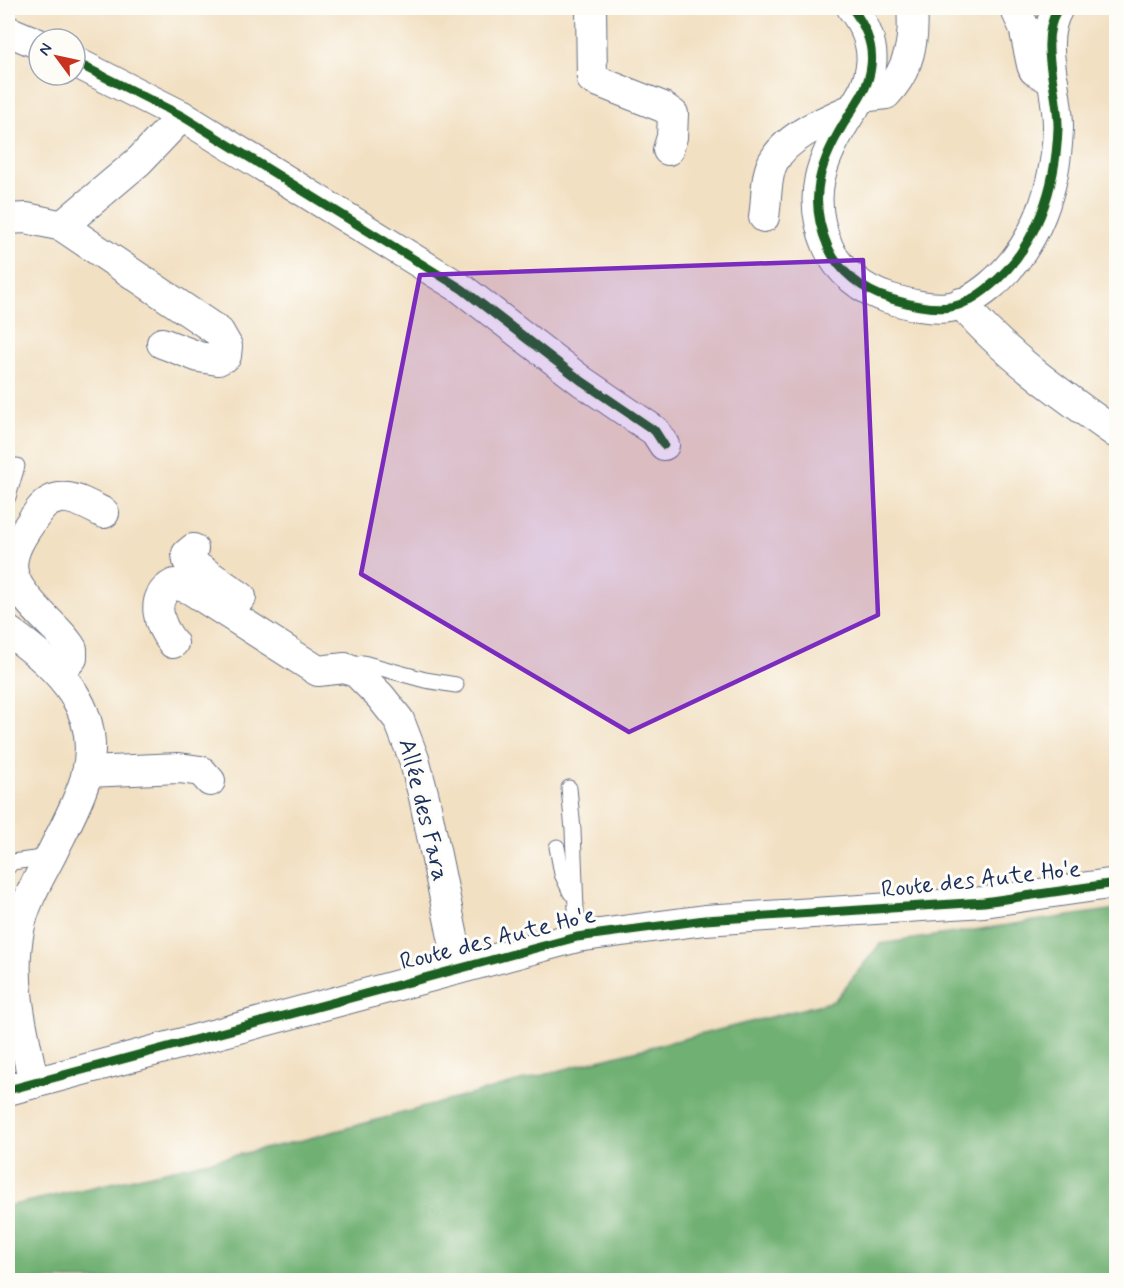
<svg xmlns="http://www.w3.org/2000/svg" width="1124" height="1288" font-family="Mynerve,sans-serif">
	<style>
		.forest { fill: #6fb072; stroke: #457068; stroke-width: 1.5 }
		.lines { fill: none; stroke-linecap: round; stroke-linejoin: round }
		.service-casing { stroke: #666d81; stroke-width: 17 }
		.minor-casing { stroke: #666d81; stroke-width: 32 }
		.service { stroke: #fff; stroke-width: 15 }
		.minor { stroke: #fff; stroke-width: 30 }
		.cycleway-casing { stroke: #fdfcf7; stroke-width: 13 }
		.cycleway { stroke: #1b5e20; stroke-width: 9 }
		.marked { fill: #7b2cbf; fill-opacity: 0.2; stroke: #7b2cbf; stroke-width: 4.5; stroke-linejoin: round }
		.labels { text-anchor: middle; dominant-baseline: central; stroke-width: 6; stroke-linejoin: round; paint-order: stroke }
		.street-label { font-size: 24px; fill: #1b2f5e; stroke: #fdfcf7 }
	</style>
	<rect width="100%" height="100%" fill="#fdfcf7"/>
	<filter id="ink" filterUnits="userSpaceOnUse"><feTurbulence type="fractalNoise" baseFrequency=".0167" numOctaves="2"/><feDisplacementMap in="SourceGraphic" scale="12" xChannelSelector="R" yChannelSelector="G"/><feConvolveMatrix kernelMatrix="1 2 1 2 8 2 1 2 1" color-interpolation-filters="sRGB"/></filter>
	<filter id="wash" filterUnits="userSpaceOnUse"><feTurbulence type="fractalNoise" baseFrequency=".008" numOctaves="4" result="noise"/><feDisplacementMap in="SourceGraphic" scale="24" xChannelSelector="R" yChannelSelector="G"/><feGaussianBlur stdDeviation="1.35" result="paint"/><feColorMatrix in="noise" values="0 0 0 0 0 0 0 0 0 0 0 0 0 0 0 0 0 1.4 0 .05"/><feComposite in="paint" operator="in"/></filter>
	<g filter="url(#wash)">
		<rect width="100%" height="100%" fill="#f2e0c2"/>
		<!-- forest -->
		<path class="forest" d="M 1116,909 L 1116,1280 L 8,1280 L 8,1206 L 299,1141 L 591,1062 L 834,1001 L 880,944 Z"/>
	</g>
	<g filter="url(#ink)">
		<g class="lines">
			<defs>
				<g id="service">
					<path d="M 8,497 L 17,466"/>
					<path d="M 351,666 L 363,663 L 425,680 L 456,685"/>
					<path d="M 569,788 L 573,830 L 577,937"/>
					<path d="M 557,847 L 562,874 L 571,893"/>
					<path d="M 8,867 L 12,862 L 50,857"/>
				</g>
				<g id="minor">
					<path d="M 591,8 L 592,79 L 663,107 L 673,114 L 672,137 L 668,150"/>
					<path d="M 852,8 C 864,24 874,45 871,66 C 869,86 859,99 849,115 C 821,159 806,196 828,247 C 838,271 864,291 888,298 C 908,304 930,310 950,307 C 965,305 979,295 990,286 C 1037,247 1056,187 1058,128 C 1059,89 1037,44 1058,8"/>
					<path d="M 1015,8 L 1024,27 L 1032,65 L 1034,70 L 1053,81"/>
					<path d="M 8,31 L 39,44"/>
					<path d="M 75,62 L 182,116 L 462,289 L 583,382 L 655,431 L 664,445"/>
					<path d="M 861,97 L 886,94 C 909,70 915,41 912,8"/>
					<path d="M 764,217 C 767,199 765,178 773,162 C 787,135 828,120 854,108"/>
					<path d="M 8,219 L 26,218 L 63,226"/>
					<path d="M 961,303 C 1004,354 1062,395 1116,433"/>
					<path d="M 162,343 L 199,357 L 218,360 L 226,356 L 227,346 L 219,332 L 62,226 L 139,161 L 182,116"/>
					<path d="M 193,549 L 187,554 L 188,561 L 241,597"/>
					<path d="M 8,631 C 58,666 106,711 85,780 C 77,806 63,830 51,855 C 39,878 24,903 19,930 C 9,981 23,1033 34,1083"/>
					<path d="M 173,643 C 159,626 148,597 174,584 L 190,589 L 318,671 L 345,668 L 357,673 L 380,696 L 399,720 L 414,759 L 424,797 L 459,966"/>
					<path d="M 60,672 L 72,658 L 72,649 C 66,638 57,630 48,621 C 4,577 0,563 39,511 C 58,486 82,502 104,513"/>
					<path d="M 87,772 L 179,768 L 201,771 L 210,781"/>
					<path d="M 8,1090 L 577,937 L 705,920 L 984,902 L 1116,883"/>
				</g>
			</defs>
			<!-- service casing -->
			<use href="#service" class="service-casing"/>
			<!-- minor casing -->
			<use href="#minor" class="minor-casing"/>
			<!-- service -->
			<use href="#service" class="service"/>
			<!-- minor -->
			<use href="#minor" class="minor"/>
			<defs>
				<g id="cycleway">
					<path d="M 852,8 C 864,24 874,45 871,66 C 869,86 859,99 849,115 C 821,159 806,196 828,247 C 838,271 864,291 888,298 C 908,304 930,310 950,307 C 965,305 979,295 990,286 C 1037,247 1056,187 1058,128 C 1059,89 1037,44 1058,8"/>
					<path d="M 75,62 L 182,116 L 462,289 L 583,382 L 655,431 L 664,445"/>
					<path d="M 8,1090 L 577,937 L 705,920 L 984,902 L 1116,883"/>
				</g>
			</defs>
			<!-- cycleway casing -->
			<use href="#cycleway" class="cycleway-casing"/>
			<!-- cycleway -->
			<use href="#cycleway" class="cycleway"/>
		</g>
	</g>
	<!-- marked area -->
	<path class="marked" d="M 863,260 L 878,615 L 629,732 L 361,574 L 420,275 Z"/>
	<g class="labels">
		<!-- street labels -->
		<g class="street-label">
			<text transform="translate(423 810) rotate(76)">Allée des Fara</text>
			<text transform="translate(981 880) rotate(-6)">Route des Aute Ho'e</text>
			<text transform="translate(498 939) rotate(-14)">Route des Aute Ho'e</text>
		</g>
	</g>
	<!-- margin -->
	<rect width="1124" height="1288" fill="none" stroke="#fdfcf7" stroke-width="30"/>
	<!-- north arrow -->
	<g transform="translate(57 57) rotate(303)"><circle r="28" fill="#fdfcf7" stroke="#a3aaba" stroke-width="1.5"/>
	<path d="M0-4.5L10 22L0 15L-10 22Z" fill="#c8321e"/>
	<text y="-9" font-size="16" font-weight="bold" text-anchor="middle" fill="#1b2f5e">N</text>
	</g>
</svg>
